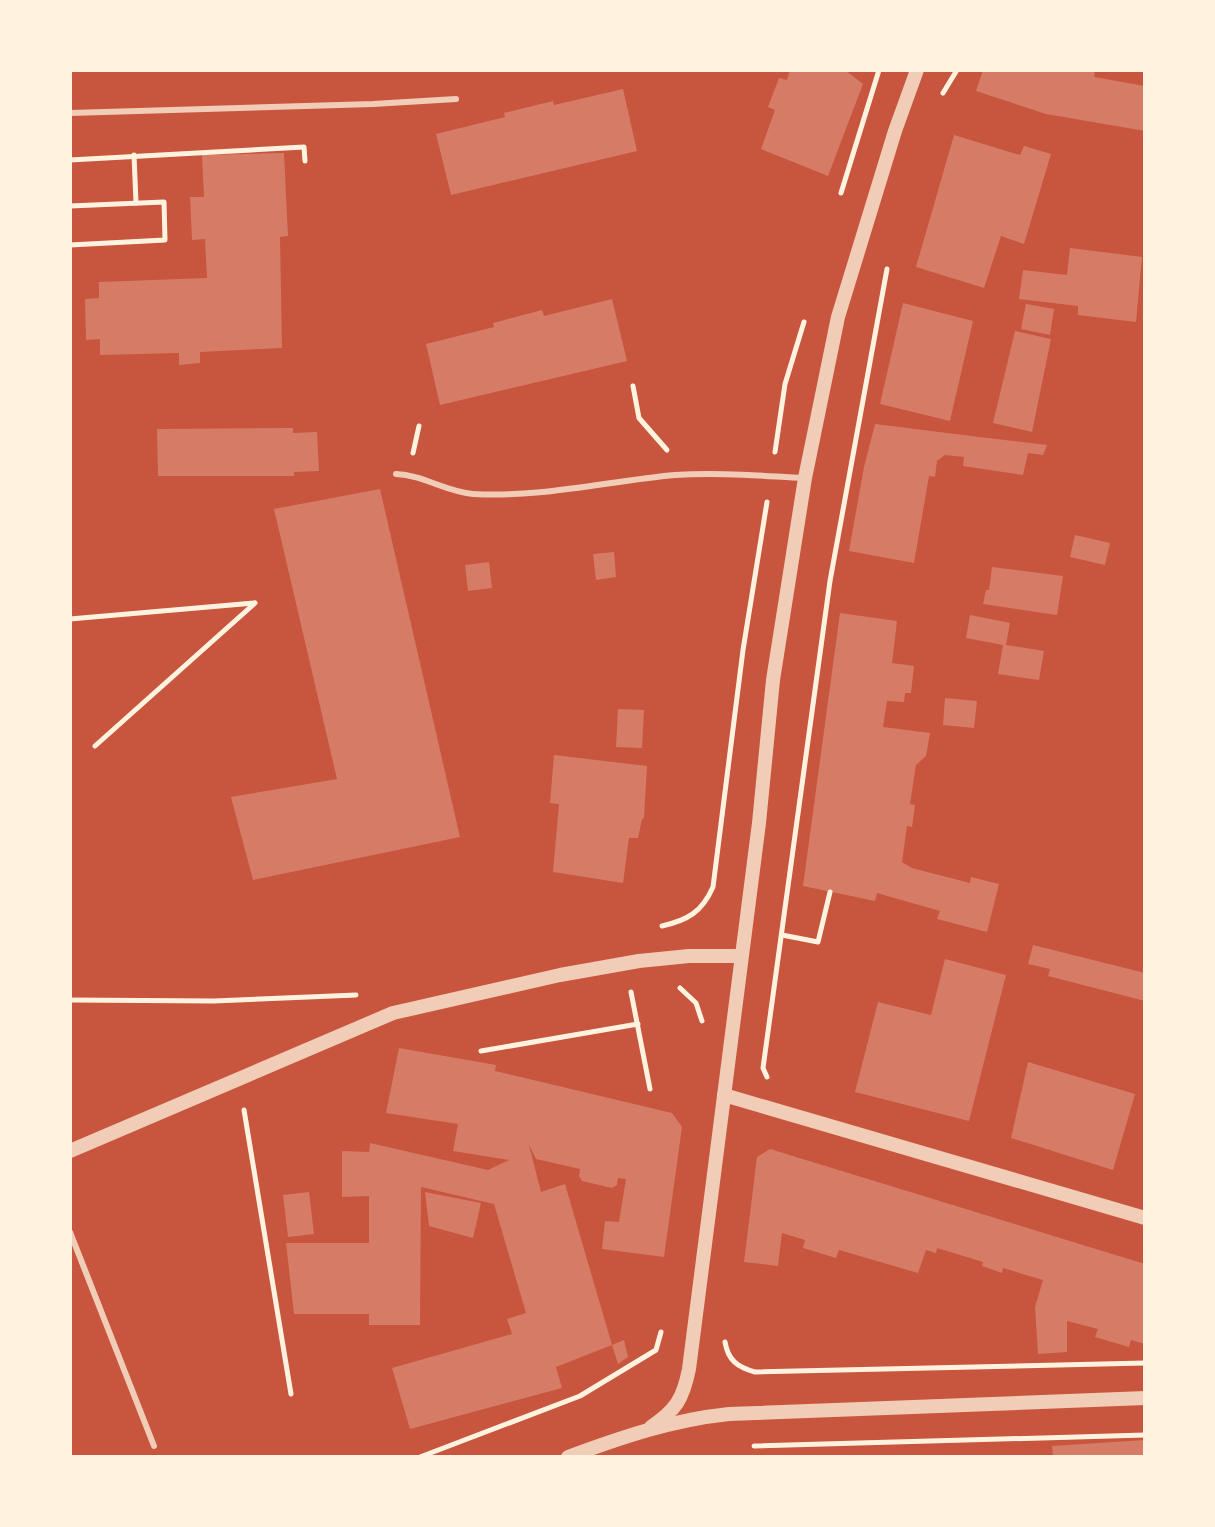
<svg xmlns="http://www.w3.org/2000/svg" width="1215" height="1527" font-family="'Source Sans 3',sans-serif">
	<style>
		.building { fill: #d67c66 }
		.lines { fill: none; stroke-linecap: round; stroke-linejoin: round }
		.path { stroke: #fff3e0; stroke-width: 5 }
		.service { stroke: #f1ccb7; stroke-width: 6 }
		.tertiary { stroke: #f1ccb7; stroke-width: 14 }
	</style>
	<rect width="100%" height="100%" fill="#c8553d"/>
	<!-- building -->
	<g class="building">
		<path d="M 790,70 L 845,70 L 863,84 L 828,176 L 761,149 L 775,110 L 768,107 L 779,78 L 787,80 Z"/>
		<path d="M 983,70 L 1095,70 L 1094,77 L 1145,86 L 1145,131 L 1046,114 L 976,91 Z"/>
		<path d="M 623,89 L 637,151 L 451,195 L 436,134 L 505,117 L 504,113 L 553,101 L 554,105 Z"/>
		<path d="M 954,135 L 1020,155 L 1024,146 L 1051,154 L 1024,244 L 1001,236 L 984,288 L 916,267 Z"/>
		<path d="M 284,153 L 288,236 L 280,237 L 282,348 L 200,352 L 200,363 L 179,365 L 179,353 L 100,355 L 100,339 L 86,340 L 85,299 L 99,298 L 99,282 L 207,278 L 205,239 L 192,240 L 190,197 L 204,197 L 202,155 Z"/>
		<path d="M 1070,248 L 1142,257 L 1136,322 L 1078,315 L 1078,306 L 1019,299 L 1023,270 L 1067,275 Z"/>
		<path d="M 612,299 L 627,361 L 440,405 L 426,344 L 494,327 L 493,323 L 542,310 L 544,316 Z"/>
		<path d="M 903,303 L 973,321 L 950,421 L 880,404 Z"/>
		<path d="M 1026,304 L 1054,309 L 1050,335 L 1021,329 Z"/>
		<path d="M 1015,331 L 1051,339 L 1032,432 L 993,423 Z"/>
		<path d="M 875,424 L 979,437 L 1047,445 L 1043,455 L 1028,453 L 1023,475 L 963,466 L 964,457 L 945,455 L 937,461 L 935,477 L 929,476 L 914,563 L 849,551 L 864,467 Z"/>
		<path d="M 293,428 L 293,433 L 317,432 L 319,471 L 294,472 L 294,476 L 158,476 L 157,429 Z"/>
		<path d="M 380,489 L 460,837 L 253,880 L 231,797 L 337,779 L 274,509 Z"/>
		<path d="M 1075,535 L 1110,543 L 1105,565 L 1070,557 Z"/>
		<path d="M 614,552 L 616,577 L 596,580 L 593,554 Z"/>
		<path d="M 489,562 L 492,588 L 468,591 L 465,565 Z"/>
		<path d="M 992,567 L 1063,576 L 1057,615 L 983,604 L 986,590 L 989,590 Z"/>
		<path d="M 840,613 L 897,621 L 892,663 L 914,666 L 911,693 L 905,693 L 904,702 L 887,701 L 883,727 L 930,733 L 926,756 L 916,765 L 910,804 L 915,805 L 912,827 L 907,826 L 902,862 L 912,868 L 970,883 L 971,877 L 999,884 L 987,932 L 937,919 L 940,911 L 877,893 L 875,901 L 803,886 Z"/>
		<path d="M 970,615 L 1010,623 L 1006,645 L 1044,651 L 1039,680 L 998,674 L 1003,645 L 966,638 Z"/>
		<path d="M 945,698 L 977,701 L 974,728 L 943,725 Z"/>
		<path d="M 618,709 L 644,710 L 642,748 L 616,747 Z"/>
		<path d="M 554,755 L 647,766 L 644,818 L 642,819 L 638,838 L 629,838 L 623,883 L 553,872 L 559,804 L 550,803 Z"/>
		<path d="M 1033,945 L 1145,973 L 1145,1001 L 1048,976 L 1050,969 L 1028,964 Z"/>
		<path d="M 945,959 L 1006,975 L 969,1121 L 855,1092 L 878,1002 L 931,1015 Z"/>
		<path d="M 399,1048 L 496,1065 L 495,1071 L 672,1113 L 682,1127 L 664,1257 L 602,1249 L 605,1221 L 619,1222 L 626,1179 L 618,1178 L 617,1185 L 612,1188 L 582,1181 L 579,1176 L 580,1169 L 536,1159 L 529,1145 L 541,1192 L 565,1184 L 612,1345 L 624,1340 L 628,1357 L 618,1364 L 612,1345 L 556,1367 L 562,1388 L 410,1429 L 392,1368 L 512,1334 L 507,1319 L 526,1313 L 494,1204 L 421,1187 L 420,1325 L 369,1325 L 369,1314 L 294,1314 L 286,1243 L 369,1243 L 369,1196 L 342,1197 L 342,1151 L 369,1152 L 370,1143 L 488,1170 L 509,1160 L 453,1151 L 458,1124 L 386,1113 Z"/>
		<path d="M 1028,1062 L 1135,1094 L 1113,1170 L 1011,1138 Z"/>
		<path d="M 770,1149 L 1145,1264 L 1145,1344 L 1131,1340 L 1129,1347 L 1095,1337 L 1098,1329 L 1067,1321 L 1067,1352 L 1038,1354 L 1035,1307 L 1043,1280 L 1003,1268 L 1002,1273 L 982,1266 L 983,1262 L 937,1248 L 936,1253 L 926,1250 L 918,1273 L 839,1250 L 836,1258 L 803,1248 L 805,1240 L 782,1233 L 778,1266 L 744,1262 L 757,1157 Z"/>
		<path d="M 309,1192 L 314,1234 L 288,1237 L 283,1195 Z"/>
		<path d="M 425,1192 L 481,1203 L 473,1238 L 429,1226 Z"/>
		<path d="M 1145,1440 L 1145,1457 L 1053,1457 L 1052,1446 Z"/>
	</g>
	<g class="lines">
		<!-- path -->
		<g class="path">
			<path d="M 943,93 L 957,70"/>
			<path d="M 134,155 L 136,203"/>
			<path d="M 70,160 L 304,147 L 305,161"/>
			<path d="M 841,193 L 879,70"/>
			<path d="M 70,206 L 164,202 L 165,240 L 70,245"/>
			<path d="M 633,386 L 639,418 L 667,450"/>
			<path d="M 775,452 L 785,384 L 804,322"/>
			<path d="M 413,453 L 419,426"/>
			<path d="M 70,619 L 254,603"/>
			<path d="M 95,746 L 255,603"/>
			<path d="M 662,926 C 688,920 702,912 713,887 L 743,650 L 767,502"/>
			<path d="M 782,935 L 818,942 L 830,892"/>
			<path d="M 680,988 L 696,1003 L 702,1021"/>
			<path d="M 631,992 L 650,1089"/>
			<path d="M 70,1000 L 214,1001 L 356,995"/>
			<path d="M 481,1051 L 638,1024"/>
			<path d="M 767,1077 L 763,1068 L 830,581 L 887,269"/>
			<path d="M 244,1110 L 291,1394"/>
			<path d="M 725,1342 C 728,1360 737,1367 755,1372 L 1145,1363"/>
			<path d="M 754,1446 L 1145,1435"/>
			<path d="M 420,1457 L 580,1396 L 656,1350 L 661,1332"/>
		</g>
		<!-- service -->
		<g class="service">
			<path d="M 70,113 L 373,104 L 456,99"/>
			<path d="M 396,474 C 423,475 446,492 473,494 C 541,498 608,481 675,475 C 718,472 762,476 805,478"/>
			<path d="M 70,1232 L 154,1446"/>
		</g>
		<!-- tertiary -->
		<g class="tertiary">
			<path d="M 724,1095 L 1145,1218"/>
			<path d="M 70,1151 L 393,1013 L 560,975 L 639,961 L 689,956 L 741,956"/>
			<path d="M 651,1427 C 676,1410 683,1399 689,1369 L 759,823 L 773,680 L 805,478 L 838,317 L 895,131 L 917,70"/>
			<path d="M 568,1457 C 622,1437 672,1420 729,1414 L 1145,1398"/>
		</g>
	</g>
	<!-- border -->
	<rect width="1215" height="1527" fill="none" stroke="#fff3e0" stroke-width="144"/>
</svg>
